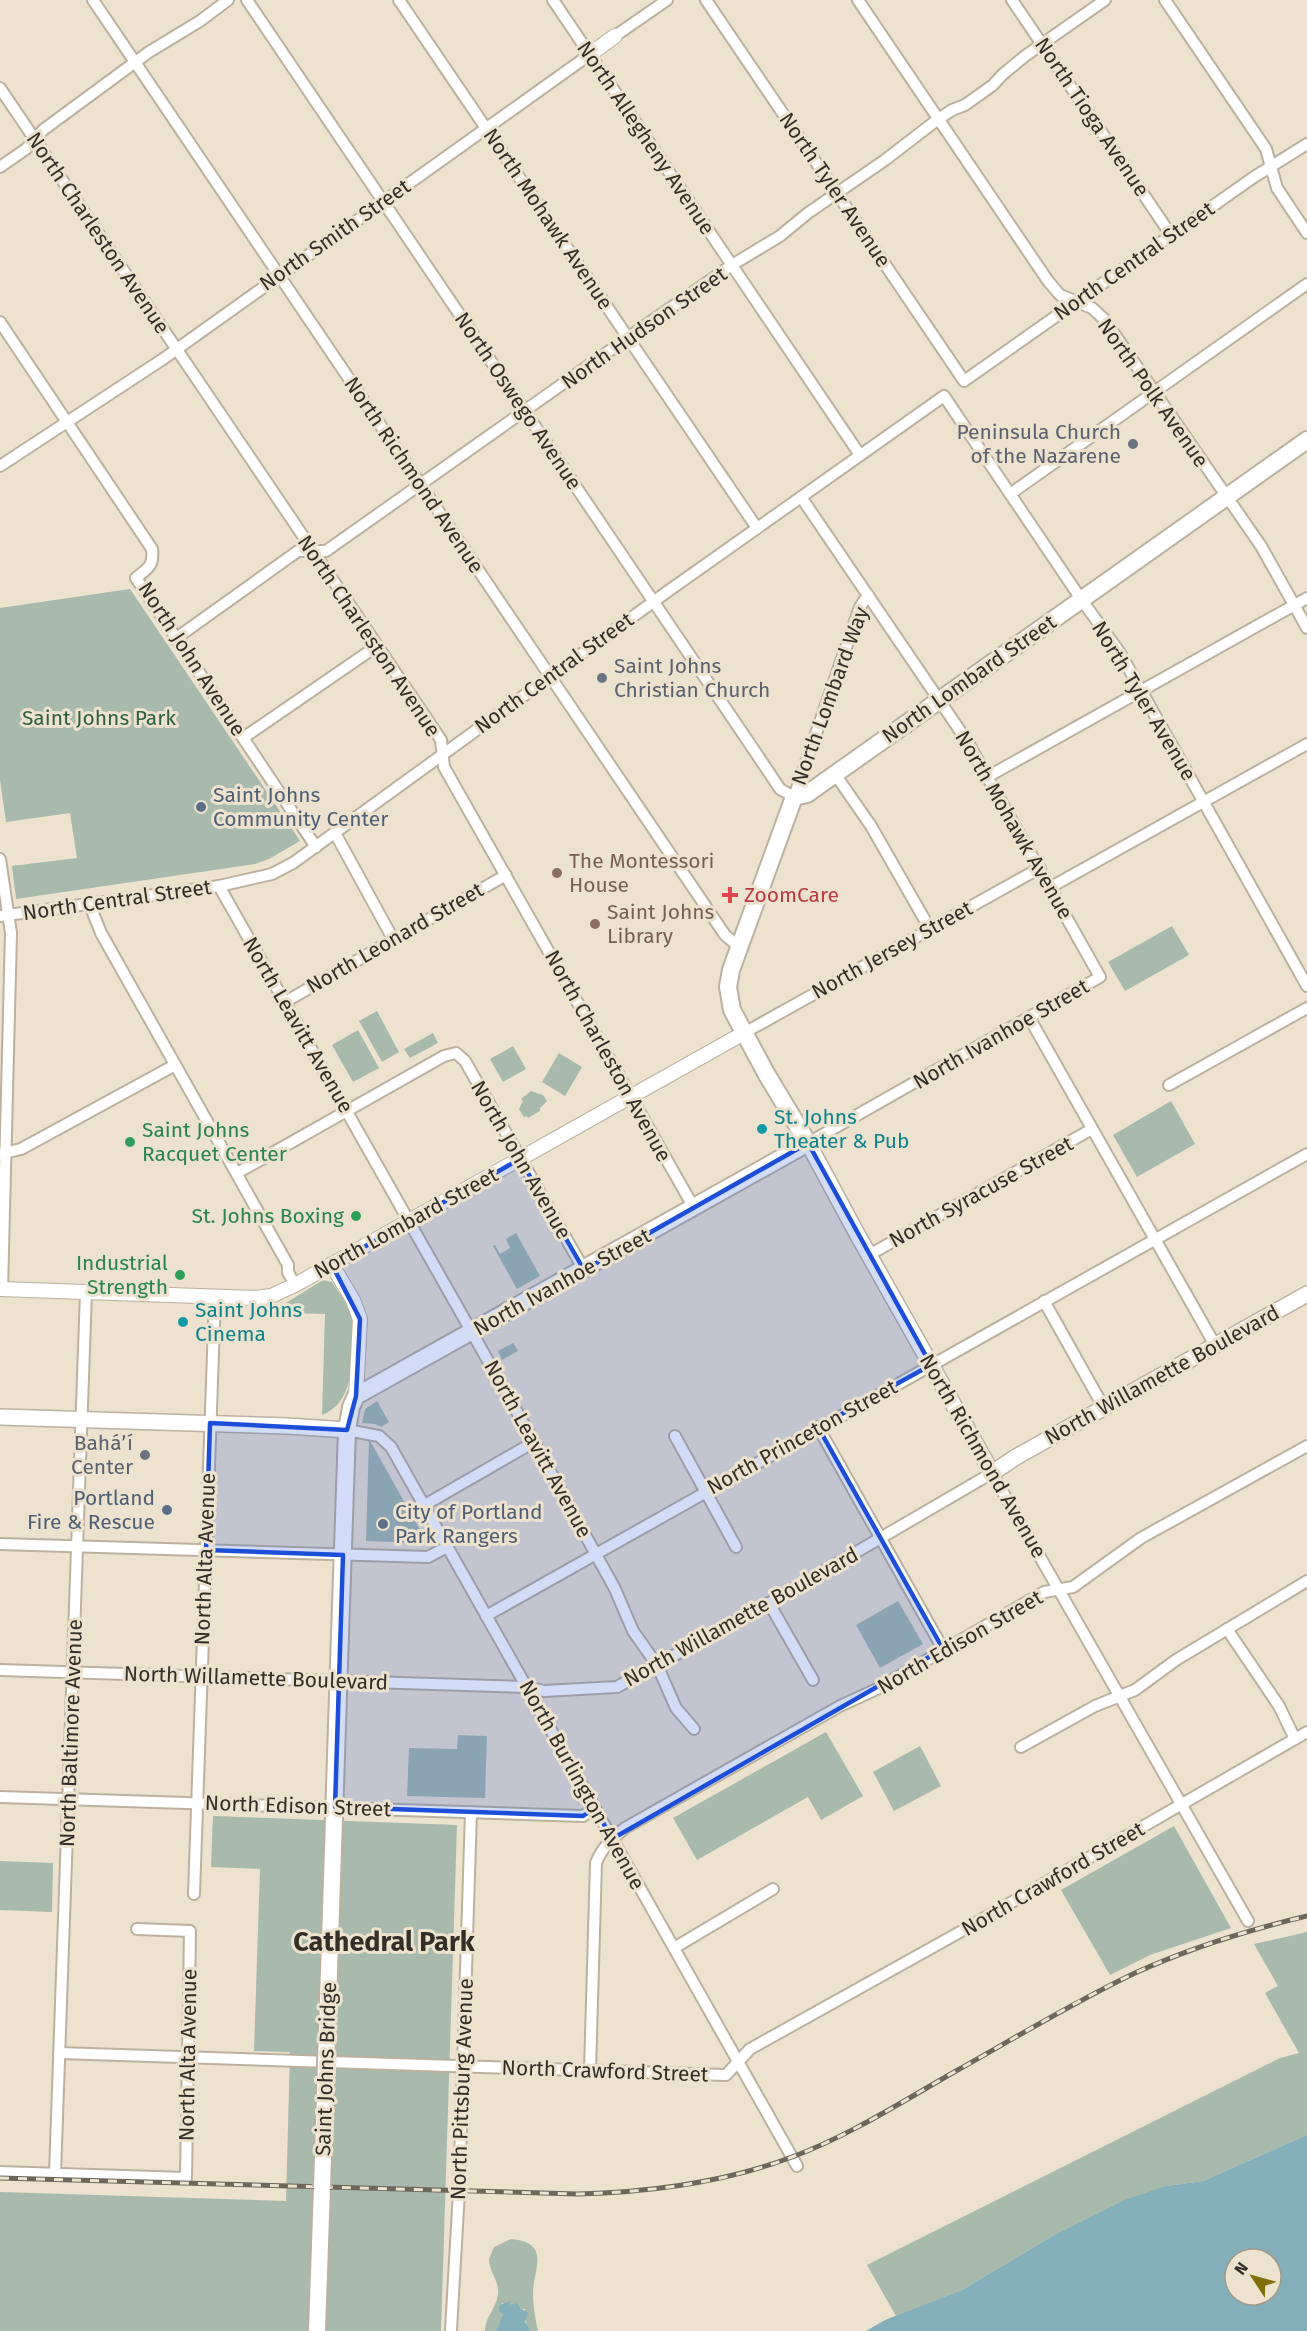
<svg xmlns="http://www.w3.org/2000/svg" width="1307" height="2331" font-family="'Fira Sans',sans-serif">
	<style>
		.green { fill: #a7baac }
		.water { fill: #84aeba; fill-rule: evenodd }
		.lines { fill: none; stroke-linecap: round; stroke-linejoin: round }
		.minor-casing { stroke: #bbb19e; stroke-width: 14 }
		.tertiary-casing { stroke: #bbb19e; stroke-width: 16 }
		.secondary-casing { stroke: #bbb19e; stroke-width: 18 }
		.primary-casing { stroke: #bbb19e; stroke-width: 20 }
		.minor { stroke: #fff; stroke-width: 10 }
		.tertiary { stroke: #fff; stroke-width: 14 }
		.secondary { stroke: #fff; stroke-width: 15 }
		.primary { stroke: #fff; stroke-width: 16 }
		.rail-casing { stroke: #6d675b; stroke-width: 5 }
		.rail { stroke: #ece2ce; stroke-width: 3; stroke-dasharray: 9; stroke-linecap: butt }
		.primary-bridge-casing { stroke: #bbb19e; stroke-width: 20; stroke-linecap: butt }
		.primary-bridge { stroke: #fff; stroke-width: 16 }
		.marked { fill: #1d4ed8; fill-opacity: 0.2; stroke: #1d4ed8; stroke-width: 4.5; stroke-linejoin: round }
		.worship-dot { fill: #6b7280; stroke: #ece2ce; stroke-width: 2 }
		.service-dot { fill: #5c6f8a; stroke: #ece2ce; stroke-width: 2 }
		.education-dot { fill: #8d6e63; stroke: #ece2ce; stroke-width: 2 }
		.health-dot { fill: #e0444e; stroke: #ece2ce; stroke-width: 2 }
		.culture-dot { fill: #0f9aa8; stroke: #ece2ce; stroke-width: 2 }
		.leisure-dot { fill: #2e9e5b; stroke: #ece2ce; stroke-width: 2 }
		.labels { text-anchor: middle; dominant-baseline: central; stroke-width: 6; stroke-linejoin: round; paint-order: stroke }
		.street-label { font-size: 21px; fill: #332f27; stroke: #ece2ce }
		.worship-label { font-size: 21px; fill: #5b616d; stroke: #ece2ce; text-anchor: end }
		.park-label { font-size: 21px; fill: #2d6040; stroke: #ece2ce }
		.service-label { font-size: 21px; fill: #4e5e75; stroke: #ece2ce; text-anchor: start }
		.education-label { font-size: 21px; fill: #785e54; stroke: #ece2ce; text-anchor: start }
		.health-label { font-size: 21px; fill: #be3a42; stroke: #ece2ce; text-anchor: start }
		.culture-label { font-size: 21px; fill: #0d838f; stroke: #ece2ce; text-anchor: start }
		.leisure-label { font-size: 21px; fill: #27864d; stroke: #ece2ce; text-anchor: end }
		.district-label { font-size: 27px; font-weight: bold; fill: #332f27; stroke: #ece2ce }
	</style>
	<rect width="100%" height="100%" fill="#ece2ce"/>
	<!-- green -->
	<g class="green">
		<path d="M 130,589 L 300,841 L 269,859 L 255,864 L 16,899 L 12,866 L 77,858 L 70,813 L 6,822 L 0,780 L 0,608 Z"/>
		<path d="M 1172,926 L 1189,955 L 1125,991 L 1108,962 Z"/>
		<path d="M 377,1011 L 399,1052 L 382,1062 L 359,1021 Z"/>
		<path d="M 358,1030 L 379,1068 L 353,1082 L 332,1045 Z"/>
		<path d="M 433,1033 L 438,1043 L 410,1058 L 404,1049 Z"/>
		<path d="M 513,1046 L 526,1069 L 503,1082 L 490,1059 Z"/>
		<path d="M 559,1053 L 582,1067 L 565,1096 L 542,1082 Z"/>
		<path d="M 531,1091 L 543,1095 L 547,1101 L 540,1108 L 540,1111 L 528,1118 L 527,1116 L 524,1117 L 519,1109 L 523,1101 L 521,1099 Z"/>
		<path d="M 1171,1101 L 1195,1144 L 1137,1177 L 1113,1135 Z"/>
		<path d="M 516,1233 L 540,1276 L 517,1289 L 493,1246 L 495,1245 L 500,1254 L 510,1248 L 506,1239 Z"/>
		<path d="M 323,1280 L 332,1282 C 338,1292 347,1303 351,1314 C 354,1321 352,1331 352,1338 C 352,1365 353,1403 322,1415 L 325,1314 L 288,1313 L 281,1306 Z"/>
		<path d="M 513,1343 L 518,1351 L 502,1360 L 498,1351 Z"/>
		<path d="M 377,1401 L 389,1422 L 381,1427 L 375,1424 L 362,1423 L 365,1409 Z"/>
		<path d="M 369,1439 L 423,1535 L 419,1543 L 366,1541 Z"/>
		<path d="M 898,1601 L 923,1644 L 880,1668 L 856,1625 Z"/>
		<path d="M 826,1732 L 863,1796 L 821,1820 L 808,1797 L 697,1860 L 673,1818 Z"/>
		<path d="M 458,1735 L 487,1736 L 485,1798 L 407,1796 L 409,1748 L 457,1749 Z"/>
		<path d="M 920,1746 L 941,1786 L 894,1811 L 873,1772 Z"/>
		<path d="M 213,1816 L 457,1825 L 441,2331 L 0,2331 L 0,2192 L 286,2201 L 290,2052 L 254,2051 L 260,1869 L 211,1867 Z"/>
		<path d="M 1174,1826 L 1231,1928 L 1150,1955 L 1110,1975 L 1061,1890 Z"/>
		<path d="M 0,1861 L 53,1863 L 52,1912 L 0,1910 Z"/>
		<path d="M 1307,1932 L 1307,2135 L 1203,2181 L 1166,2186 L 1049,2238 L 962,2290 L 896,2316 L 867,2265 L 1280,2058 L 1299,2053 L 1265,1993 L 1278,1986 L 1254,1944 Z"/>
		<path d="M 511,2239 C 552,2243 533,2269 533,2293 C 533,2306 535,2318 538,2331 L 530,2331 L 526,2327 L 525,2309 L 521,2309 L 518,2303 L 512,2306 L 502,2303 L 499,2312 L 503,2314 L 496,2331 L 485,2331 C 485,2317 496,2308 498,2295 C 500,2282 489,2272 489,2259 L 494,2247 Z"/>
	</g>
	<!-- water -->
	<g class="water">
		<path d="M 1307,2135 L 1307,2331 L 866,2331 L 885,2320 L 962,2290 L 1049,2238 L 1125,2200 L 1166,2186 L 1203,2181 ZM 1235,2259 L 1271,2259 L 1271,2295 L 1235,2295 Z"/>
		<path d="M 510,2301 L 510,2305 L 518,2303 L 521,2309 L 528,2312 L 525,2322 L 530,2331 L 496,2331 L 503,2314 L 499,2312 L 500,2305 Z"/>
	</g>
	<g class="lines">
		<defs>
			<g id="minor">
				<path d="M 93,0 L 725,935 L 739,947"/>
				<path d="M 247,0 L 766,768 L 780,789 L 794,797 L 860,607 L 868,595"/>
				<path d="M 399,0 L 757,528"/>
				<path d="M 553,0 L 860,455"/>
				<path d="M 706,0 L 964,381 L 1254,177 L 1307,144"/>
				<path d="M 858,0 L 1048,281 L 1060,295 L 1092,308 L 1104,319 L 1261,546 L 1307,628"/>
				<path d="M 1012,0 L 1171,235"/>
				<path d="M 1165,0 L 1266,149 L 1277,188 L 1307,233"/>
				<path d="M 615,36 L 667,0"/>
				<path d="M 0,88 L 441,740 L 444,767 L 694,1208"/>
				<path d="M 0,167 L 26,149 L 43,130 L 149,52 L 200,21 L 228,0"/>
				<path d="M 0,322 L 152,549 C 154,566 148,568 136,578 L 316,847"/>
				<path d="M 0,466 L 163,359 L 589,55"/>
				<path d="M 1010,494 L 1307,284"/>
				<path d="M 801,497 L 967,741 L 1100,977 L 808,1143"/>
				<path d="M 175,639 L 298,551 L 326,551 L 639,330 L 732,265 L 780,236 L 808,213 L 885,160 L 937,120 L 952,110 L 965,105 L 993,85 L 1002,75 L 1025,56 L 1105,0"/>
				<path d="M 243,738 L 377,646"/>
				<path d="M 835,774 L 871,826 L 930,929"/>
				<path d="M 989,776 L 1307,598"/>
				<path d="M 335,833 L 393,939"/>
				<path d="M 0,859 L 11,933 L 2,1290"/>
				<path d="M 219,886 L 534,1442 L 615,1589 L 633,1631 L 657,1665 L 676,1708 L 694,1729"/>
				<path d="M 1051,887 L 1307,744"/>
				<path d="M 89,903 L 101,933 L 288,1265 L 288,1272 L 295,1285"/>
				<path d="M 0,916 L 219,886 L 272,874 L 293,863 L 671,589 L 944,396 L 1081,599 L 1120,653 L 1307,986"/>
				<path d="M 285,1002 L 506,875"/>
				<path d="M 1030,1019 L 1215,1345"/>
				<path d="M 744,1033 L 1040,868"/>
				<path d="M 1169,1085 L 1307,1008"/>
				<path d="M 0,1154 L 21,1149 L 175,1065"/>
				<path d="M 237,1173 L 444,1056 L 456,1053 L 465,1061 L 584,1270"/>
				<path d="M 869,1255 L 1092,1129"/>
				<path d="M 1044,1301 L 1104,1408"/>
				<path d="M 818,1427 L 943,1649"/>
				<path d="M 347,1430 L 379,1436 L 391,1447 L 797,2166"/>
				<path d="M 675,1436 L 736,1547"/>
				<path d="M 423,1506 L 534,1442"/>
				<path d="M 0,1544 L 428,1557 L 447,1547"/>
				<path d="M 769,1603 L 813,1680"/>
				<path d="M 486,1616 L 1307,1154"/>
				<path d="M 1227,1629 L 1279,1706 L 1295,1739"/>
				<path d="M 0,1670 L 526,1687 L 544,1691 L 617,1687 L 769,1603 L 992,1473 L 1248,1921"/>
				<path d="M 1021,1747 L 1095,1706 L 1135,1690 L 1176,1660 L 1307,1581"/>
				<path d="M 0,1797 L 583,1816 L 595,1808"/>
				<path d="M 194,1894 L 215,1296"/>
				<path d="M 674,1948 L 773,1889"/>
				<path d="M 59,2053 L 726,2075 L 750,2049 L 960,1932 L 1307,1732"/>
				<path d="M 590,2070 L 596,1863 C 602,1847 613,1838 625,1828 L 840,1706 L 877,1689 L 1044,1592 L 1073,1587 L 1141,1538 L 1307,1446"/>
				<path d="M 0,2172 L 186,2178 L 190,1931 L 137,1929"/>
				<path d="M 55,2174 L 86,1292"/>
				<path d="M 451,2330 L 459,2191 L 471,1812"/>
			</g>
			<g id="tertiary">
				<path d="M 589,55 L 615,36"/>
				<path d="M 332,1265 L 353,1300 L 360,1319 L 356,1396"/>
				<path d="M 0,1289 L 255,1298 L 271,1296 L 295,1285 L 744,1033"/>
			</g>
			<g id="secondary">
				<path d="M 808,1143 L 856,1232 L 992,1473 L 1016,1457 L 1307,1294"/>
				<path d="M 0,1417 L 287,1426 L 347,1430"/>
			</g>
			<g id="primary">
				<path d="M 339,1664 L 347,1430 L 351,1407 L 356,1396 L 808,1143 L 767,1075 L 732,1010 L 728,987 L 731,970 L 794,797 L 807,794 L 1307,440"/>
				<path d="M 317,2331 L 322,2187"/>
			</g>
		</defs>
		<!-- minor casing -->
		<use href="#minor" class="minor-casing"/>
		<!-- tertiary casing -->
		<use href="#tertiary" class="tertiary-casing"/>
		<!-- secondary casing -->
		<use href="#secondary" class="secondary-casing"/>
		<!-- primary casing -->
		<use href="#primary" class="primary-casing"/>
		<!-- minor -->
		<use href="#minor" class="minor"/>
		<!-- tertiary -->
		<use href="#tertiary" class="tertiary"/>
		<!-- secondary -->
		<use href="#secondary" class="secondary"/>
		<!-- primary -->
		<use href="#primary" class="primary"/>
		<defs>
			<path id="rail" d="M 0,2178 L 578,2194 C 651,2192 723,2183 792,2157 C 849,2136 903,2101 956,2071 C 1015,2038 1074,2002 1135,1973 C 1190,1948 1248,1930 1307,1916"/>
		</defs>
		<!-- rail casing -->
		<use href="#rail" class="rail-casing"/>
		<!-- rail -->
		<use href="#rail" class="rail"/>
		<defs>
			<path id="primary-bridge" d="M 322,2187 L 339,1664"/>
		</defs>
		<!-- primary-bridge casing -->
		<use href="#primary-bridge" class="primary-bridge-casing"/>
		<!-- primary-bridge -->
		<use href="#primary-bridge" class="primary-bridge"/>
	</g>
	<!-- marked area -->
	<path class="marked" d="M 808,1143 L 931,1365 L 818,1427 L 943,1649 L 612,1839 L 595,1808 L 583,1816 L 335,1807 L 343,1555 L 206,1550 L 210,1423 L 347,1430 L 356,1396 L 360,1319 L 332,1265 L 520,1159 L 584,1270 Z"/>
	<!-- markers -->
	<g class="worship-dot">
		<circle cx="1133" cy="444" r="6"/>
		<circle cx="602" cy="678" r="6"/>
		<circle cx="145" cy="1455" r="6"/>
	</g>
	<g class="service-dot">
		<circle cx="201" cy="807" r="6"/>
		<circle cx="167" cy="1510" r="6"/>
		<circle cx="383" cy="1524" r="6"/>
	</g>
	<g class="education-dot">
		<circle cx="557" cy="873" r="6"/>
		<circle cx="595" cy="924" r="6"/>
	</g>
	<path class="health-dot" d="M727 886h6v6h6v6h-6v6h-6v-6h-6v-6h6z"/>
	<g class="culture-dot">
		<circle cx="762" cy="1129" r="6"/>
		<circle cx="183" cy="1322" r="6"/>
	</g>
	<g class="leisure-dot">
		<circle cx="130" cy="1142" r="6"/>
		<circle cx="356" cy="1216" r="6"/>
		<circle cx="180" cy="1275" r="6"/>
	</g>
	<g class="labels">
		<!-- street labels -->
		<g class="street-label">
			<text transform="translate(1092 117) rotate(56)">North Tioga Avenue</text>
			<text transform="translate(646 138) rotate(56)">North Allegheny Avenue</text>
			<text transform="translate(835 190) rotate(56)">North Tyler Avenue</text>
			<text transform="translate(548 219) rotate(56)">North Mohawk Avenue</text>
			<text transform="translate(98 233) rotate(56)">North Charleston Avenue</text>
			<text transform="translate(335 235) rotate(-35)">North Smith Street</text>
			<text transform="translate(1134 261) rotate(-35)">North Central Street</text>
			<text transform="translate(644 328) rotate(-35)">North Hudson Street</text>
			<text transform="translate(1153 393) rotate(55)">North Polk Avenue</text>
			<text transform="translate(518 401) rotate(56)">North Oswego Avenue</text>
			<text transform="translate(414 475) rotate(56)">North Richmond Avenue</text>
			<text transform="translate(369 636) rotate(56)">North Charleston Avenue</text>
			<text transform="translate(192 659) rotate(57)">North John Avenue</text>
			<text transform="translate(554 673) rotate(-36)">North Central Street</text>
			<text transform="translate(969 679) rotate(-35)">North Lombard Street</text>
			<text transform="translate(830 696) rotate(-70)">North Lombard Way</text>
			<text transform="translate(1144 701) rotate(59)">North Tyler Avenue</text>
			<text transform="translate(1014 825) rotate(60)">North Mohawk Avenue</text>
			<text transform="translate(117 900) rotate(-8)">North Central Street</text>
			<text transform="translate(395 938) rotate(-30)">North Leonard Street</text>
			<text transform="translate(892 950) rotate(-29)">North Jersey Street</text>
			<text transform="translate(298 1025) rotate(60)">North Leavitt Avenue</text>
			<text transform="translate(1001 1034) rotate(-30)">North Ivanhoe Street</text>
			<text transform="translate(608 1056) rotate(61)">North Charleston Avenue</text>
			<text transform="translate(521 1160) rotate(60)">North John Avenue</text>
			<text transform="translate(981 1192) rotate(-29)">North Syracuse Street</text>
			<text transform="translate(406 1223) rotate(-29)">North Lombard Street</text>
			<text transform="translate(562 1282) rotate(-29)">North Ivanhoe Street</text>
			<text transform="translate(1162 1375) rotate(-29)">North Willamette Boulevard</text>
			<text transform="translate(802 1437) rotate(-29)">North Princeton Street</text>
			<text transform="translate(538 1449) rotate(61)">North Leavitt Avenue</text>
			<text transform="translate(983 1456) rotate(60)">North Richmond Avenue</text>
			<text transform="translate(205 1559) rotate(-88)">North Alta Avenue</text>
			<text transform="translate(741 1617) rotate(-29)">North Willamette Boulevard</text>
			<text transform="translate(960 1642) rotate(-30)">North Edison Street</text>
			<text transform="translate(256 1678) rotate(2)">North Willamette Boulevard</text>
			<text transform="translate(71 1733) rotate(-88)">North Baltimore Avenue</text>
			<text transform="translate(582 1785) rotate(61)">North Burlington Avenue</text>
			<text transform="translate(298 1806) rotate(2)">North Edison Street</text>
			<text transform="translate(1053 1879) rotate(-30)">North Crawford Street</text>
			<text transform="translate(188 2055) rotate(-89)">North Alta Avenue</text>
			<text transform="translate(326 2069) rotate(-88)">Saint Johns Bridge</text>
			<text transform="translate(605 2071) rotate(2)">North Crawford Street</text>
			<text transform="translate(462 2089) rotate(-88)">North Pittsburg Avenue</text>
		</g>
		<!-- worship labels -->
		<g class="worship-label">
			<text x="1121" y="432">Peninsula Church<tspan x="1121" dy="24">of the Nazarene</tspan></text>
			<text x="614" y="666" text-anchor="start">Saint Johns<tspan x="614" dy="24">Christian Church</tspan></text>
			<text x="133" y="1443">Bahá’í<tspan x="133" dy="24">Center</tspan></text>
		</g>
		<!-- park labels -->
		<g class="park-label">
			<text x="99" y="718">Saint Johns Park</text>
		</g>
		<!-- service labels -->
		<g class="service-label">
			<text x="213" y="795">Saint Johns<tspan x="213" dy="24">Community Center</tspan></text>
			<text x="155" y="1498" text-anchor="end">Portland<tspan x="155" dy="24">Fire &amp; Rescue</tspan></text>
			<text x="395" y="1512">City of Portland<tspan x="395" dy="24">Park Rangers</tspan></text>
		</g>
		<!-- education labels -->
		<g class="education-label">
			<text x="569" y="861">The Montessori<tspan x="569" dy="24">House</tspan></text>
			<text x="607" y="912">Saint Johns<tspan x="607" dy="24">Library</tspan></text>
		</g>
		<!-- health labels -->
		<g class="health-label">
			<text x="744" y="895">ZoomCare</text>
		</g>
		<!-- culture labels -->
		<g class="culture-label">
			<text x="774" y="1117">St. Johns<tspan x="774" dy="24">Theater &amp; Pub</tspan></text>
			<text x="195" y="1310">Saint Johns<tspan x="195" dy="24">Cinema</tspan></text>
		</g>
		<!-- leisure labels -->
		<g class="leisure-label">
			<text x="142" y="1130" text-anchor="start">Saint Johns<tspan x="142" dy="24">Racquet Center</tspan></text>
			<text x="344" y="1216">St. Johns Boxing</text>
			<text x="168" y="1263">Industrial<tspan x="168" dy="24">Strength</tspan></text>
		</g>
		<!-- district labels -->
		<g class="district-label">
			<text x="384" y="1942">Cathedral Park</text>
		</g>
	</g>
	<!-- north arrow -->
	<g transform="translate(1253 2277) rotate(306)"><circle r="28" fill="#ece2ce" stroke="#a29a8b" stroke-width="1.5"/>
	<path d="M0-4.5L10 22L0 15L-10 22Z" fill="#7f6e0a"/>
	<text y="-9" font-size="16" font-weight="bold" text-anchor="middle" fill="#332f27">N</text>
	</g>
</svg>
